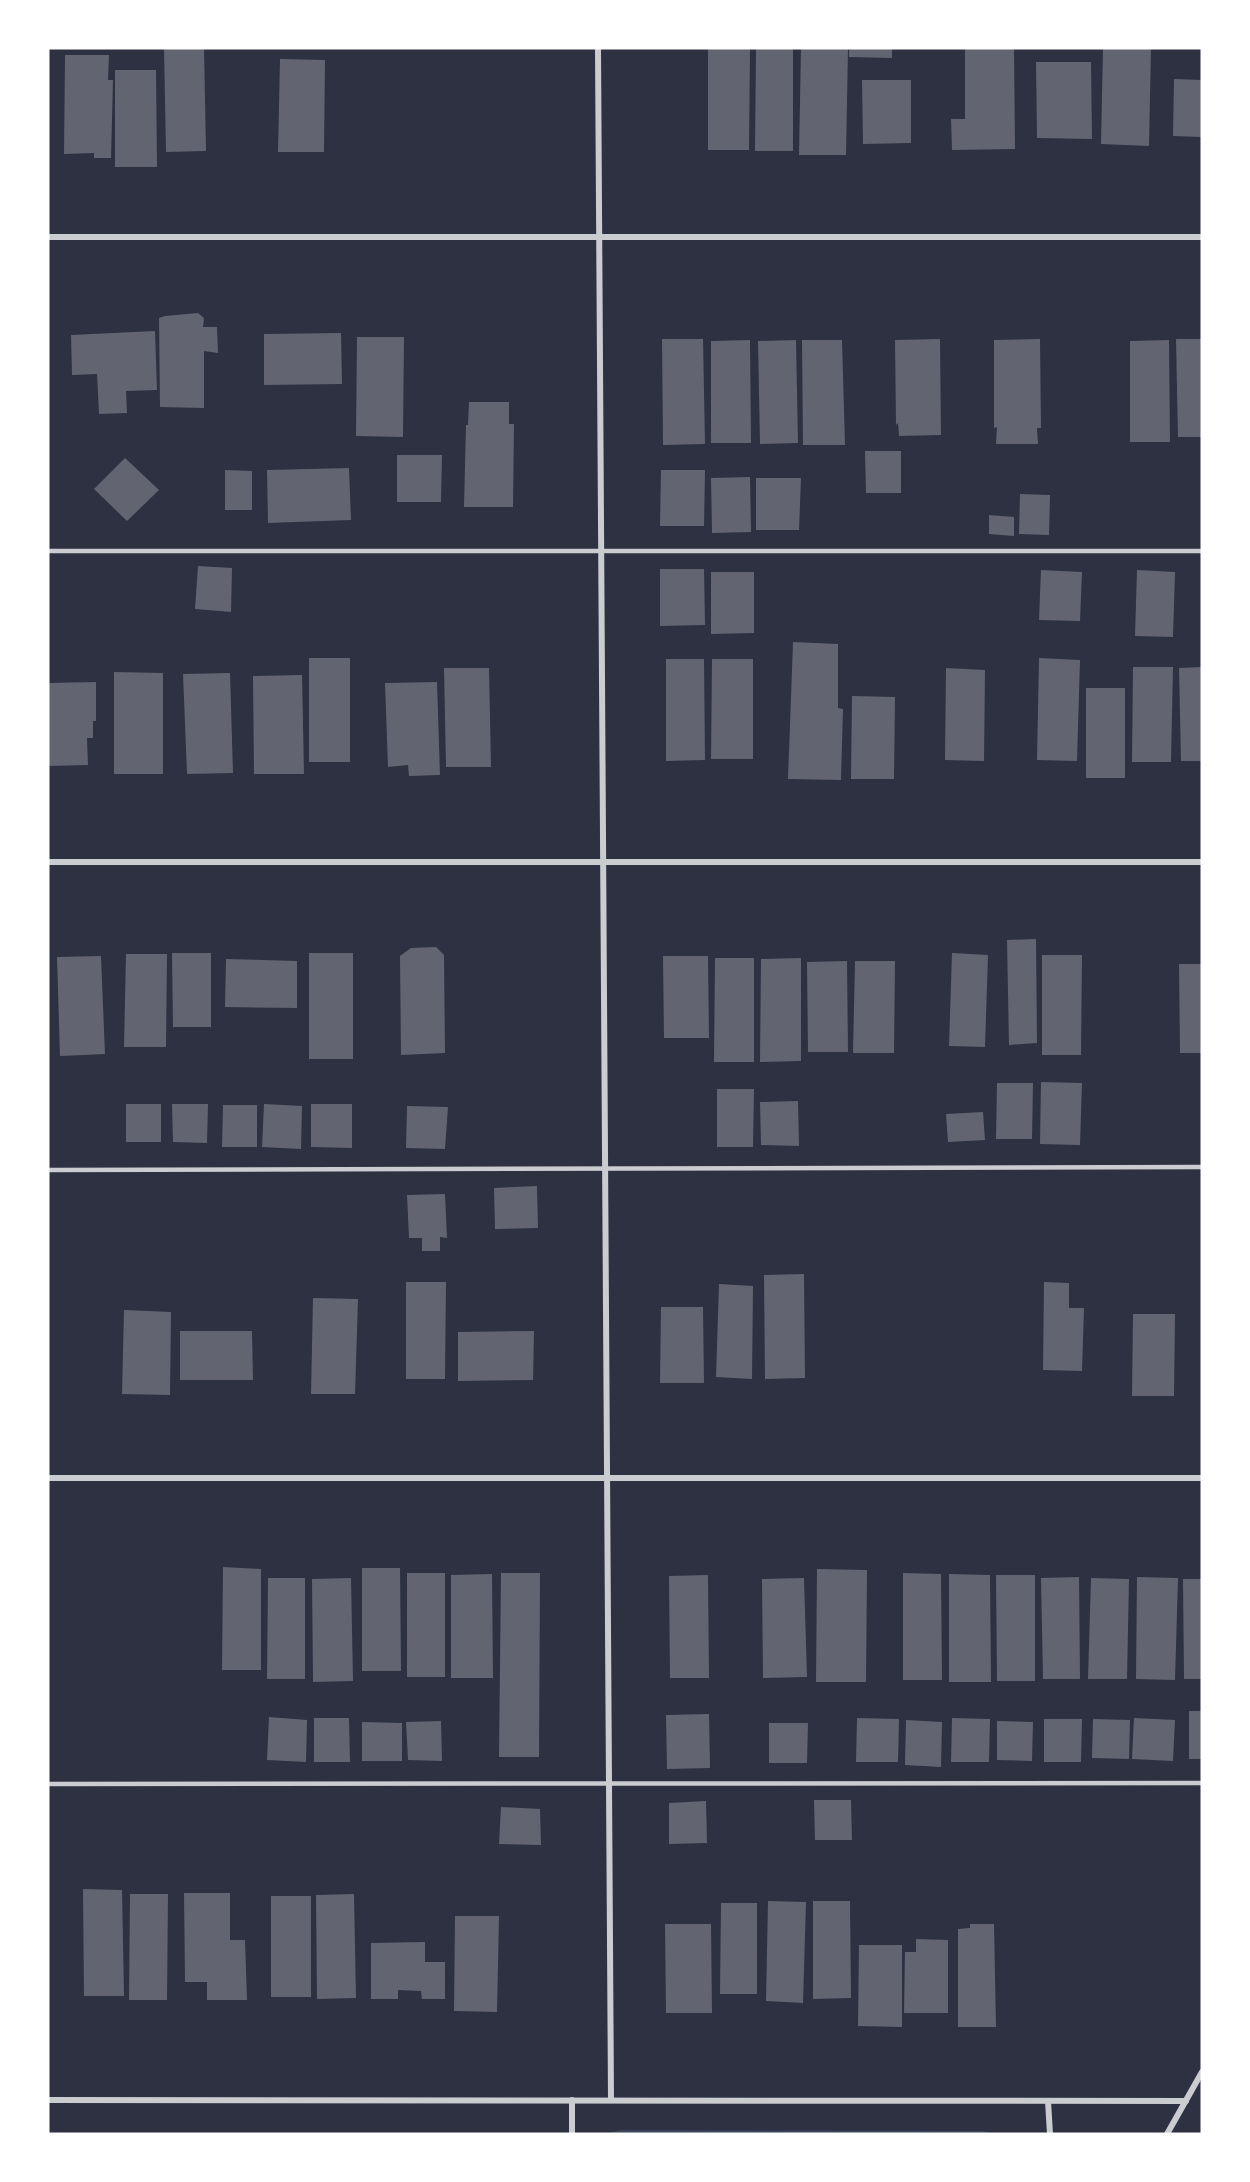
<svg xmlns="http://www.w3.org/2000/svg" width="1250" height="2182" font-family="Poppins,sans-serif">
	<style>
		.green { fill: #3c4559 }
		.building { fill: #626471 }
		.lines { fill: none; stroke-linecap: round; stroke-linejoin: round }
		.service { stroke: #caccd0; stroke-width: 4.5 }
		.minor { stroke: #caccd0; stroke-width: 6 }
	</style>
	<rect width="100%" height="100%" fill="#2d3142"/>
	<!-- green -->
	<path class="green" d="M 620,2130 L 983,2131 L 994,2134 L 607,2134 Z"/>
	<!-- building -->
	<g class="building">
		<path d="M 164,48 L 204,48 L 206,151 L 166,152 Z"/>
		<path d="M 708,48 L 750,48 L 749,150 L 708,150 Z"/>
		<path d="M 756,48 L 793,48 L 793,151 L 755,151 Z"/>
		<path d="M 801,48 L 848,48 L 846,155 L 799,155 Z"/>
		<path d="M 849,48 L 892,48 L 892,58 L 849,57 Z"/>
		<path d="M 965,48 L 1014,48 L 1015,149 L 952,150 L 951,119 L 965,119 Z"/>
		<path d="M 1103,48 L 1151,48 L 1149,146 L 1101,144 Z"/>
		<path d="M 65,55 L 109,55 L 108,80 L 113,80 L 111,158 L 94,158 L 94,153 L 64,154 Z"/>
		<path d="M 280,59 L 325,60 L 324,152 L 278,152 Z"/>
		<path d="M 1036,62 L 1091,62 L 1092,139 L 1037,138 Z"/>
		<path d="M 115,70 L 156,70 L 157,167 L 115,167 Z"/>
		<path d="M 1174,79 L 1202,80 L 1202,137 L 1173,136 Z"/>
		<path d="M 862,80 L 911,80 L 911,143 L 863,144 Z"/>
		<path d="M 198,313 L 204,318 L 203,327 L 217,327 L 218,353 L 204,351 L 204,408 L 160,407 L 159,318 L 165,316 Z"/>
		<path d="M 155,331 L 157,390 L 126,391 L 127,413 L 99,414 L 97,374 L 72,375 L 71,335 Z"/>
		<path d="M 341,333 L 342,384 L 264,385 L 264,334 Z"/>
		<path d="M 357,337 L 404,337 L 403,437 L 356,436 Z"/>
		<path d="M 662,339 L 703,339 L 705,444 L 663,445 Z"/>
		<path d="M 940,339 L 941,435 L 899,436 L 898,423 L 896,425 L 895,340 Z"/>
		<path d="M 1040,339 L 1041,428 L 1037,428 L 1038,444 L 996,444 L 997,427 L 994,428 L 994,340 Z"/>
		<path d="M 1176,339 L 1202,339 L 1202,437 L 1178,437 Z"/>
		<path d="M 750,340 L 751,443 L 711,443 L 711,341 Z"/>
		<path d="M 796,340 L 798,443 L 760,444 L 758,341 Z"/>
		<path d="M 802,340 L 842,340 L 845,445 L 803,445 Z"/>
		<path d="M 1169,340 L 1170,442 L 1130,442 L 1130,341 Z"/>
		<path d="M 469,402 L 509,402 L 509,424 L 514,424 L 513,507 L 464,507 L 466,425 L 468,425 Z"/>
		<path d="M 865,451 L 901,451 L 901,493 L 866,493 Z"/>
		<path d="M 397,455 L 442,455 L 441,502 L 397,502 Z"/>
		<path d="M 125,458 L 159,490 L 127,521 L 94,489 Z"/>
		<path d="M 349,468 L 351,520 L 268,523 L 267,470 Z"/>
		<path d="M 225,470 L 252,471 L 252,510 L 225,510 Z"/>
		<path d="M 661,470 L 705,470 L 704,526 L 660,526 Z"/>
		<path d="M 750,477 L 751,532 L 712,533 L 711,478 Z"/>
		<path d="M 756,478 L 801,478 L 799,530 L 756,530 Z"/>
		<path d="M 1020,494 L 1050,495 L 1049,535 L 1019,534 Z"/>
		<path d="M 989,515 L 1014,517 L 1014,536 L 989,534 Z"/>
		<path d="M 198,566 L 232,568 L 231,612 L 195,609 Z"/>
		<path d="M 660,569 L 704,569 L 705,625 L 660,626 Z"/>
		<path d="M 1041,570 L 1082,572 L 1080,621 L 1039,620 Z"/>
		<path d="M 1137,570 L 1175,572 L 1173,637 L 1135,636 Z"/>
		<path d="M 711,572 L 754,572 L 754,633 L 711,634 Z"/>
		<path d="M 793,642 L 838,644 L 838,708 L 843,709 L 841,780 L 788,779 Z"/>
		<rect x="309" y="658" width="41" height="104"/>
		<path d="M 1039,658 L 1080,660 L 1077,761 L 1037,760 Z"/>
		<path d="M 666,659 L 704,659 L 705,760 L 666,761 Z"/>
		<path d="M 712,659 L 753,659 L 753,759 L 711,759 Z"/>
		<path d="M 1133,667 L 1173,667 L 1171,762 L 1132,762 Z"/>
		<path d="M 1202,667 L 1202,761 L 1181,761 L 1179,668 Z"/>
		<path d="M 444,668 L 489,668 L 491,767 L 446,767 Z"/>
		<path d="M 946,668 L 985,670 L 984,761 L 945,760 Z"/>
		<path d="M 114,672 L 163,673 L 163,774 L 114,774 Z"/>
		<path d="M 230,673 L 233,773 L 187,774 L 183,674 Z"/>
		<path d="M 302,675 L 304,774 L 254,774 L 253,676 Z"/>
		<path d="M 96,682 L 96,721 L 93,721 L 93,738 L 87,738 L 88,765 L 48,766 L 48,683 Z"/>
		<path d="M 437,682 L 440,775 L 409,776 L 408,765 L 388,767 L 385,683 Z"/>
		<rect x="1086" y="688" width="39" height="90"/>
		<path d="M 852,696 L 895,697 L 894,779 L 851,779 Z"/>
		<path d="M 1036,939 L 1037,1043 L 1009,1045 L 1007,940 Z"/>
		<path d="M 436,947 L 444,955 L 445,1053 L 401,1055 L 400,956 L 411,948 Z"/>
		<path d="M 172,953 L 211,953 L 211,1027 L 173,1027 Z"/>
		<rect x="309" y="953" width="44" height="106"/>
		<path d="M 952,953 L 988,955 L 985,1047 L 949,1046 Z"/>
		<path d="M 126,954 L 167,954 L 166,1047 L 124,1047 Z"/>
		<path d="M 1042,955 L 1082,955 L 1081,1055 L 1042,1055 Z"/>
		<path d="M 101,956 L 105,1054 L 60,1056 L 57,957 Z"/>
		<path d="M 663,956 L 708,956 L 709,1038 L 664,1038 Z"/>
		<path d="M 715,958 L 754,958 L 754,1062 L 714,1062 Z"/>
		<path d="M 801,958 L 801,1061 L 760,1062 L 761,959 Z"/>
		<path d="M 226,959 L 297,961 L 297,1008 L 225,1007 Z"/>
		<path d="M 847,961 L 848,1052 L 808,1052 L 807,962 Z"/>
		<path d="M 855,961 L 895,961 L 894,1053 L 853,1053 Z"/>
		<path d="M 1179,964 L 1202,964 L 1202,1053 L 1180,1053 Z"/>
		<path d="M 1041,1082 L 1082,1083 L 1080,1145 L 1040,1144 Z"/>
		<path d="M 997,1083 L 1033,1083 L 1032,1139 L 996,1139 Z"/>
		<path d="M 717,1089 L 754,1089 L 753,1147 L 717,1147 Z"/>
		<path d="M 798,1101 L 799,1146 L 761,1145 L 760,1102 Z"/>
		<rect x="126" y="1104" width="35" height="38"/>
		<path d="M 172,1104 L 208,1104 L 207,1143 L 173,1142 Z"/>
		<path d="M 264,1104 L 302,1106 L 301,1149 L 262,1147 Z"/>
		<path d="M 311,1104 L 352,1104 L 352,1148 L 311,1147 Z"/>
		<path d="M 223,1105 L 257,1105 L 257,1147 L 222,1147 Z"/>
		<path d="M 407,1106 L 448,1107 L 445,1149 L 406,1148 Z"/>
		<path d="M 983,1112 L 985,1140 L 948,1142 L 946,1114 Z"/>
		<path d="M 537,1186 L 538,1228 L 495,1229 L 494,1188 Z"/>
		<path d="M 445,1194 L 447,1238 L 440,1237 L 440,1251 L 422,1251 L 422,1238 L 409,1238 L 407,1195 Z"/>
		<path d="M 804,1274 L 805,1378 L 765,1379 L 764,1275 Z"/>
		<path d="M 406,1282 L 446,1282 L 445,1379 L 406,1379 Z"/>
		<path d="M 1044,1282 L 1069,1283 L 1069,1308 L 1084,1308 L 1082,1371 L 1043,1370 Z"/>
		<path d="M 719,1284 L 753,1286 L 752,1379 L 716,1377 Z"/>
		<path d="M 313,1298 L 358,1299 L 355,1394 L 311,1394 Z"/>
		<path d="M 661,1307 L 703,1307 L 704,1383 L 660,1383 Z"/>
		<path d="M 124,1310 L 171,1312 L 170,1395 L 122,1394 Z"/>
		<path d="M 1133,1314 L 1175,1314 L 1174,1396 L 1132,1396 Z"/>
		<path d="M 180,1331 L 252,1331 L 253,1380 L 180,1380 Z"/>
		<path d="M 534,1331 L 533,1380 L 458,1381 L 458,1332 Z"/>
		<path d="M 223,1567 L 261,1569 L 261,1670 L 222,1670 Z"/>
		<path d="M 362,1568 L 400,1568 L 401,1671 L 362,1671 Z"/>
		<path d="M 817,1569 L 867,1570 L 866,1682 L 816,1682 Z"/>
		<rect x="407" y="1573" width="38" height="104"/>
		<path d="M 501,1573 L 540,1573 L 539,1757 L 499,1757 Z"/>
		<path d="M 903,1573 L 941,1574 L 942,1680 L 903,1680 Z"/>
		<path d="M 492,1574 L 493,1678 L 451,1678 L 451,1575 Z"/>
		<path d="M 949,1574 L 990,1575 L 991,1682 L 949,1682 Z"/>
		<path d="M 708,1575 L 709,1678 L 670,1678 L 669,1576 Z"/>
		<path d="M 996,1575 L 1035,1575 L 1035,1681 L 997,1681 Z"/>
		<path d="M 1079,1577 L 1080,1679 L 1043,1679 L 1041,1578 Z"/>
		<path d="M 1137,1577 L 1178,1578 L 1175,1680 L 1136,1679 Z"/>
		<path d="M 268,1578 L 305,1578 L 305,1679 L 267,1679 Z"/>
		<path d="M 351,1578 L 353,1681 L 313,1682 L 312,1579 Z"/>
		<path d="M 804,1578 L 807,1677 L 763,1678 L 762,1579 Z"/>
		<path d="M 1091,1578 L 1129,1579 L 1127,1679 L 1088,1679 Z"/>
		<path d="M 1183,1579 L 1202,1579 L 1202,1679 L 1184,1679 Z"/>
		<rect x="1189" y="1711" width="13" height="48"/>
		<path d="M 709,1714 L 710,1768 L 667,1769 L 666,1715 Z"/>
		<path d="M 269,1717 L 307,1720 L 306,1762 L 267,1760 Z"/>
		<path d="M 314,1718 L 349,1718 L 350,1762 L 314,1762 Z"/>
		<path d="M 857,1718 L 899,1719 L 898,1762 L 856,1762 Z"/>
		<path d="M 952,1718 L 990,1719 L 989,1762 L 951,1762 Z"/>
		<path d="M 1134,1718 L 1175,1720 L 1173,1761 L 1132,1759 Z"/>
		<path d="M 1044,1719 L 1082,1719 L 1081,1762 L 1044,1762 Z"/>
		<path d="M 1093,1719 L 1130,1720 L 1129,1759 L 1092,1758 Z"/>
		<path d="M 906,1720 L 942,1722 L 941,1767 L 905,1765 Z"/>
		<path d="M 441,1721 L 442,1761 L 408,1760 L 406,1722 Z"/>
		<path d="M 997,1721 L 1033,1722 L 1032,1761 L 997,1760 Z"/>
		<path d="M 362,1722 L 402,1723 L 402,1761 L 362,1761 Z"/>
		<path d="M 769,1723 L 808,1723 L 807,1763 L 769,1763 Z"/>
		<path d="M 814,1800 L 851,1800 L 852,1840 L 815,1840 Z"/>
		<path d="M 706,1801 L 707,1843 L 669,1844 L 669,1803 Z"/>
		<path d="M 501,1807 L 540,1809 L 541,1845 L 499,1844 Z"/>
		<path d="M 83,1889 L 122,1890 L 124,1996 L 84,1996 Z"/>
		<path d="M 184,1893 L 230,1893 L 230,1940 L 245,1940 L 247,2000 L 207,2000 L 207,1982 L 185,1982 Z"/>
		<path d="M 130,1894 L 168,1894 L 167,2000 L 129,2000 Z"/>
		<path d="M 354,1894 L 356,1998 L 317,1999 L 316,1895 Z"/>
		<rect x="271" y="1896" width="40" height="101"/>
		<path d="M 768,1901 L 806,1902 L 803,2003 L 766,2001 Z"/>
		<path d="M 813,1901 L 850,1901 L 851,1998 L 813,1999 Z"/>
		<path d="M 721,1903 L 757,1903 L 757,1994 L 720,1994 Z"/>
		<path d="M 455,1916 L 499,1916 L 497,2012 L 454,2011 Z"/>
		<path d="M 665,1924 L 711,1924 L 712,2013 L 666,2013 Z"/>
		<path d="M 970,1924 L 994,1924 L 996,2027 L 958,2027 L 958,1929 L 970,1928 Z"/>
		<path d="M 916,1939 L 948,1940 L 948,2013 L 904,2013 L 905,1952 L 916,1952 Z"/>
		<path d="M 425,1942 L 425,1962 L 445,1962 L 445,1999 L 422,1999 L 421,1991 L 398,1990 L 398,1999 L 371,1999 L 371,1943 Z"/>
		<path d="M 859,1945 L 902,1945 L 902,2027 L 858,2026 Z"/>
	</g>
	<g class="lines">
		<!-- service -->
		<g class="service">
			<path d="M 48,551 L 1202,551"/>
			<path d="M 48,1170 L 1202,1167"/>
			<path d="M 48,1784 L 1202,1783"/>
		</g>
		<!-- minor -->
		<g class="minor">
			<path d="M 598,48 L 611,2100"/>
			<path d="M 48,237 L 1202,237"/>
			<path d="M 48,862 L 1202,862"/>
			<path d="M 48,1478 L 1202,1478"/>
			<path d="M 48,2100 L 1186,2101"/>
			<path d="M 572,2100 L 572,2134"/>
			<path d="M 1048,2101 L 1050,2134"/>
			<path d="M 1167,2134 L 1202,2072"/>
		</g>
	</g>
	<!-- border -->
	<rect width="1250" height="2182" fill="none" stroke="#ffffff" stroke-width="99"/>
</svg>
